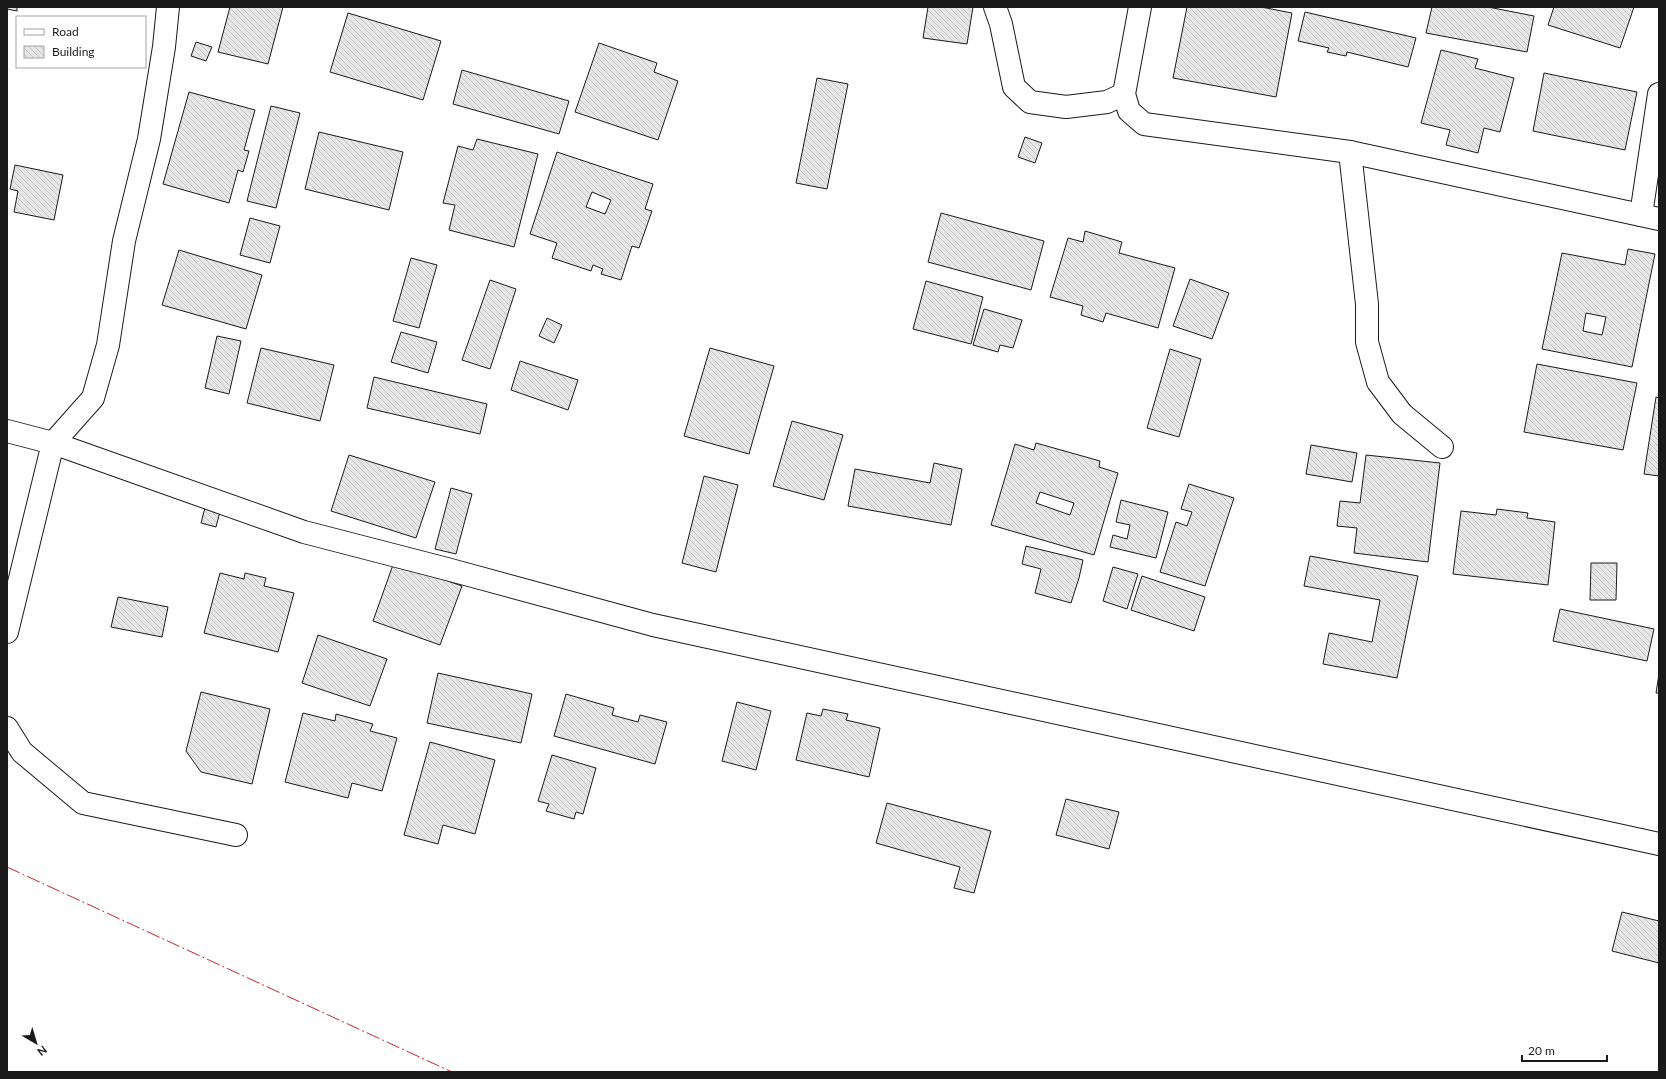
<svg xmlns="http://www.w3.org/2000/svg" width="1666" height="1079" font-family="Lato,sans-serif">
	<style>
		.building { fill: url(#building-back-hatch); stroke: #1a1a1a; fill-rule: evenodd }
		.lines { fill: none; stroke-linecap: round; stroke-linejoin: round }
		.minor-casing { stroke: #1a1a1a; stroke-width: 24 }
		.minor { stroke: #fff; stroke-width: 22 }
		.power { stroke: #c62828; stroke-width: 1; stroke-dasharray: 14 3 2 3; stroke-linecap: butt }
	</style>
	<defs>
		<pattern id="building-back-hatch" width="6" height="6" patternUnits="userSpaceOnUse"><rect width="6" height="6" fill="#e6e6e6"/><path d="M-1 5l2 2M0 0l6 6M5-1l2 2" fill="none" stroke="#c5c5c5"/></pattern>
	</defs>
	<rect width="100%" height="100%" fill="#fff"/>
	<!-- building -->
	<g class="building">
		<path d="M 7,7 L 17,7 L 17,11 L 7,9 Z"/>
		<path d="M 230,7 L 283,7 L 268,64 L 218,52 Z"/>
		<path d="M 928,7 L 973,7 L 967,44 L 923,38 Z"/>
		<path d="M 1187,7 L 1261,7 L 1292,13 L 1276,97 L 1173,78 Z"/>
		<path d="M 1432,7 L 1488,7 L 1534,16 L 1527,52 L 1426,33 Z"/>
		<path d="M 1554,7 L 1634,7 L 1620,48 L 1548,25 Z"/>
		<path d="M 1305,12 L 1416,38 L 1408,67 L 1347,52 L 1346,56 L 1327,52 L 1329,48 L 1298,41 Z"/>
		<path d="M 348,13 L 441,41 L 423,100 L 330,72 Z"/>
		<path d="M 196,42 L 212,47 L 206,61 L 191,56 Z"/>
		<path d="M 599,43 L 657,63 L 654,72 L 678,81 L 658,140 L 575,112 Z"/>
		<path d="M 1441,50 L 1478,59 L 1475,68 L 1514,78 L 1500,132 L 1484,128 L 1478,153 L 1446,145 L 1450,130 L 1421,123 Z"/>
		<path d="M 462,70 L 569,101 L 559,134 L 453,104 Z"/>
		<path d="M 1544,73 L 1637,92 L 1625,150 L 1533,131 Z"/>
		<path d="M 817,78 L 848,84 L 827,189 L 796,183 Z"/>
		<path d="M 189,92 L 255,110 L 244,150 L 249,151 L 243,172 L 238,170 L 229,203 L 163,184 Z"/>
		<path d="M 271,106 L 300,113 L 276,208 L 247,201 Z"/>
		<path d="M 319,132 L 403,152 L 389,210 L 305,189 Z"/>
		<path d="M 1025,137 L 1042,143 L 1035,163 L 1018,157 Z"/>
		<path d="M 477,139 L 538,154 L 514,247 L 449,230 L 455,205 L 443,203 L 458,146 L 473,150 Z"/>
		<path d="M 557,152 L 653,184 L 645,209 L 652,211 L 639,248 L 632,246 L 621,280 L 601,274 L 603,269 L 593,265 L 591,271 L 552,258 L 557,243 L 530,234 ZM 592,192 L 611,200 L 605,214 L 586,207 Z"/>
		<path d="M 15,165 L 63,175 L 54,220 L 14,212 L 18,191 L 10,189 Z"/>
		<path d="M 941,213 L 1044,241 L 1031,290 L 928,262 Z"/>
		<path d="M 250,218 L 280,226 L 270,263 L 240,255 Z"/>
		<path d="M 1085,231 L 1122,242 L 1119,253 L 1175,268 L 1158,328 L 1106,313 L 1103,322 L 1081,315 L 1083,306 L 1050,297 L 1068,238 L 1083,242 Z"/>
		<path d="M 1628,249 L 1655,254 L 1632,367 L 1542,349 L 1562,253 L 1625,265 ZM 1586,313 L 1606,317 L 1602,335 L 1583,331 Z"/>
		<path d="M 179,250 L 262,275 L 246,329 L 162,305 Z"/>
		<path d="M 411,258 L 437,265 L 419,328 L 393,321 Z"/>
		<path d="M 1190,279 L 1229,293 L 1212,339 L 1173,326 Z"/>
		<path d="M 490,280 L 516,289 L 490,369 L 462,360 Z"/>
		<path d="M 926,281 L 983,297 L 971,344 L 913,329 Z"/>
		<path d="M 984,309 L 1022,320 L 1013,348 L 1000,345 L 998,352 L 973,345 Z"/>
		<path d="M 547,318 L 562,325 L 554,343 L 539,336 Z"/>
		<path d="M 401,332 L 437,342 L 428,373 L 391,362 Z"/>
		<path d="M 217,336 L 241,341 L 229,394 L 205,388 Z"/>
		<path d="M 261,348 L 334,365 L 320,421 L 247,403 Z"/>
		<path d="M 710,348 L 774,366 L 749,454 L 684,436 Z"/>
		<path d="M 1170,349 L 1201,359 L 1179,437 L 1147,428 Z"/>
		<path d="M 520,361 L 578,380 L 568,410 L 511,390 Z"/>
		<path d="M 1537,364 L 1637,383 L 1623,450 L 1524,432 Z"/>
		<path d="M 374,377 L 487,404 L 480,434 L 367,408 Z"/>
		<path d="M 1656,397 L 1659,398 L 1659,476 L 1644,474 Z"/>
		<path d="M 792,421 L 843,435 L 824,500 L 773,486 Z"/>
		<path d="M 1036,443 L 1100,461 L 1099,467 L 1118,473 L 1094,555 L 991,525 L 1015,444 L 1034,450 ZM 1040,492 L 1074,503 L 1070,515 L 1036,503 Z"/>
		<path d="M 1311,445 L 1357,453 L 1352,482 L 1306,474 Z"/>
		<path d="M 349,455 L 435,482 L 416,538 L 331,511 Z"/>
		<path d="M 1366,455 L 1440,463 L 1428,562 L 1354,553 L 1357,528 L 1337,526 L 1340,501 L 1360,503 Z"/>
		<path d="M 934,463 L 962,469 L 951,525 L 848,506 L 855,469 L 930,483 Z"/>
		<path d="M 704,476 L 738,485 L 716,572 L 682,563 Z"/>
		<path d="M 1189,484 L 1234,498 L 1205,586 L 1160,572 L 1176,522 L 1187,526 L 1192,512 L 1181,509 Z"/>
		<path d="M 451,488 L 472,494 L 456,554 L 435,549 Z"/>
		<path d="M 207,500 L 222,504 L 216,527 L 201,523 Z"/>
		<path d="M 1121,500 L 1168,512 L 1156,558 L 1110,547 L 1113,535 L 1127,539 L 1130,525 L 1116,522 Z"/>
		<path d="M 1497,509 L 1528,513 L 1527,518 L 1555,522 L 1548,585 L 1453,574 L 1461,511 L 1496,515 Z"/>
		<path d="M 1026,546 L 1083,560 L 1079,578 L 1071,603 L 1035,593 L 1041,569 L 1022,564 Z"/>
		<path d="M 1310,556 L 1418,576 L 1397,678 L 1323,664 L 1329,633 L 1372,642 L 1380,600 L 1304,586 Z"/>
		<path d="M 394,562 L 462,586 L 440,645 L 373,621 Z"/>
		<path d="M 1591,563 L 1617,563 L 1616,600 L 1590,600 Z"/>
		<path d="M 1113,567 L 1138,574 L 1127,609 L 1103,601 Z"/>
		<path d="M 220,573 L 244,579 L 245,573 L 266,578 L 264,586 L 294,593 L 278,652 L 204,633 Z"/>
		<path d="M 1142,576 L 1205,597 L 1194,631 L 1131,610 Z"/>
		<path d="M 118,597 L 168,607 L 162,637 L 111,627 Z"/>
		<path d="M 1560,609 L 1654,629 L 1647,661 L 1553,641 Z"/>
		<path d="M 318,635 L 387,659 L 370,706 L 302,683 Z"/>
		<path d="M 438,673 L 532,694 L 521,743 L 427,723 Z"/>
		<path d="M 1659,674 L 1659,693 L 1656,693 Z"/>
		<path d="M 201,692 L 270,709 L 252,784 L 201,772 L 186,751 Z"/>
		<path d="M 566,694 L 614,708 L 612,715 L 638,722 L 640,715 L 667,722 L 655,764 L 554,736 Z"/>
		<path d="M 737,702 L 771,711 L 756,770 L 722,761 Z"/>
		<path d="M 823,709 L 848,714 L 846,720 L 880,728 L 869,777 L 796,760 L 807,713 L 821,716 Z"/>
		<path d="M 303,713 L 335,721 L 336,714 L 373,724 L 370,731 L 397,738 L 382,791 L 352,783 L 348,798 L 285,782 Z"/>
		<path d="M 430,742 L 495,760 L 475,834 L 443,825 L 438,844 L 404,835 Z"/>
		<path d="M 552,755 L 596,768 L 583,814 L 576,812 L 574,819 L 546,811 L 549,804 L 538,801 Z"/>
		<path d="M 1066,799 L 1119,812 L 1109,849 L 1056,835 Z"/>
		<path d="M 887,803 L 991,831 L 974,893 L 954,888 L 960,867 L 876,843 Z"/>
		<path d="M 1622,912 L 1659,921 L 1659,963 L 1612,951 Z"/>
	</g>
	<g class="lines">
		<defs>
			<g id="minor">
				<path d="M 995,7 L 1001,24 L 1014,87 L 1030,102 L 1066,107 L 1107,102 L 1124,94"/>
				<path d="M 1140,7 L 1124,94 L 1129,111 L 1144,124 L 1350,152 L 1659,219"/>
				<path d="M 1350,152 L 1367,304 L 1367,342 L 1378,382 L 1402,414 L 1442,447"/>
				<path d="M 1641,215 L 1659,94"/>
				<path d="M 7,431 L 53,443 L 304,532 L 447,569 L 653,625 L 1659,844"/>
				<path d="M 7,632 L 53,443 L 93,398 L 108,345 L 124,241 L 149,139 L 164,47 L 168,7"/>
				<path d="M 7,728 L 22,752 L 83,803 L 236,835"/>
			</g>
		</defs>
		<!-- minor casing -->
		<use href="#minor" class="minor-casing"/>
		<!-- minor -->
		<use href="#minor" class="minor"/>
		<!-- power -->
		<path class="power" d="M 7,867 L 452,1072"/>
	</g>
	<!-- border -->
	<rect width="1666" height="1079" fill="none" stroke="#1a1a1a" stroke-width="16"/>
	<!-- legend -->
	<rect x="16" y="16" width="130" height="52" fill="#ffffff" stroke="#a3a3a3"/>
	<rect x="24" y="29" width="20" height="6" fill="#ffffff" stroke="#a3a3a3"/>
	<text x="52" y="36" font-size="12" fill="#1a1a1a">Road</text>
	<rect x="24" y="46" width="20" height="12" fill="url(#building-back-hatch)" stroke="#a3a3a3"/>
	<text x="52" y="56" font-size="12" fill="#1a1a1a">Building</text>
	<!-- north arrow -->
	<g transform="translate(36 1043) rotate(142)" stroke="#ffffff" stroke-width="3" paint-order="stroke">
	<path d="M0-3L7 15L0 10L-7 15Z" fill="#1a1a1a"/>
	<text y="-6" font-size="11" font-weight="bold" text-anchor="middle" fill="#1a1a1a">N</text>
	</g>
	<!-- scale -->
	<path d="M1522 1055v6h85v-6" fill="none" stroke="#1a1a1a" stroke-width="2"/>
	<text x="1528" y="1055" font-size="12" fill="#1a1a1a" stroke="#ffffff" stroke-width="3" paint-order="stroke">20 m</text>
</svg>
